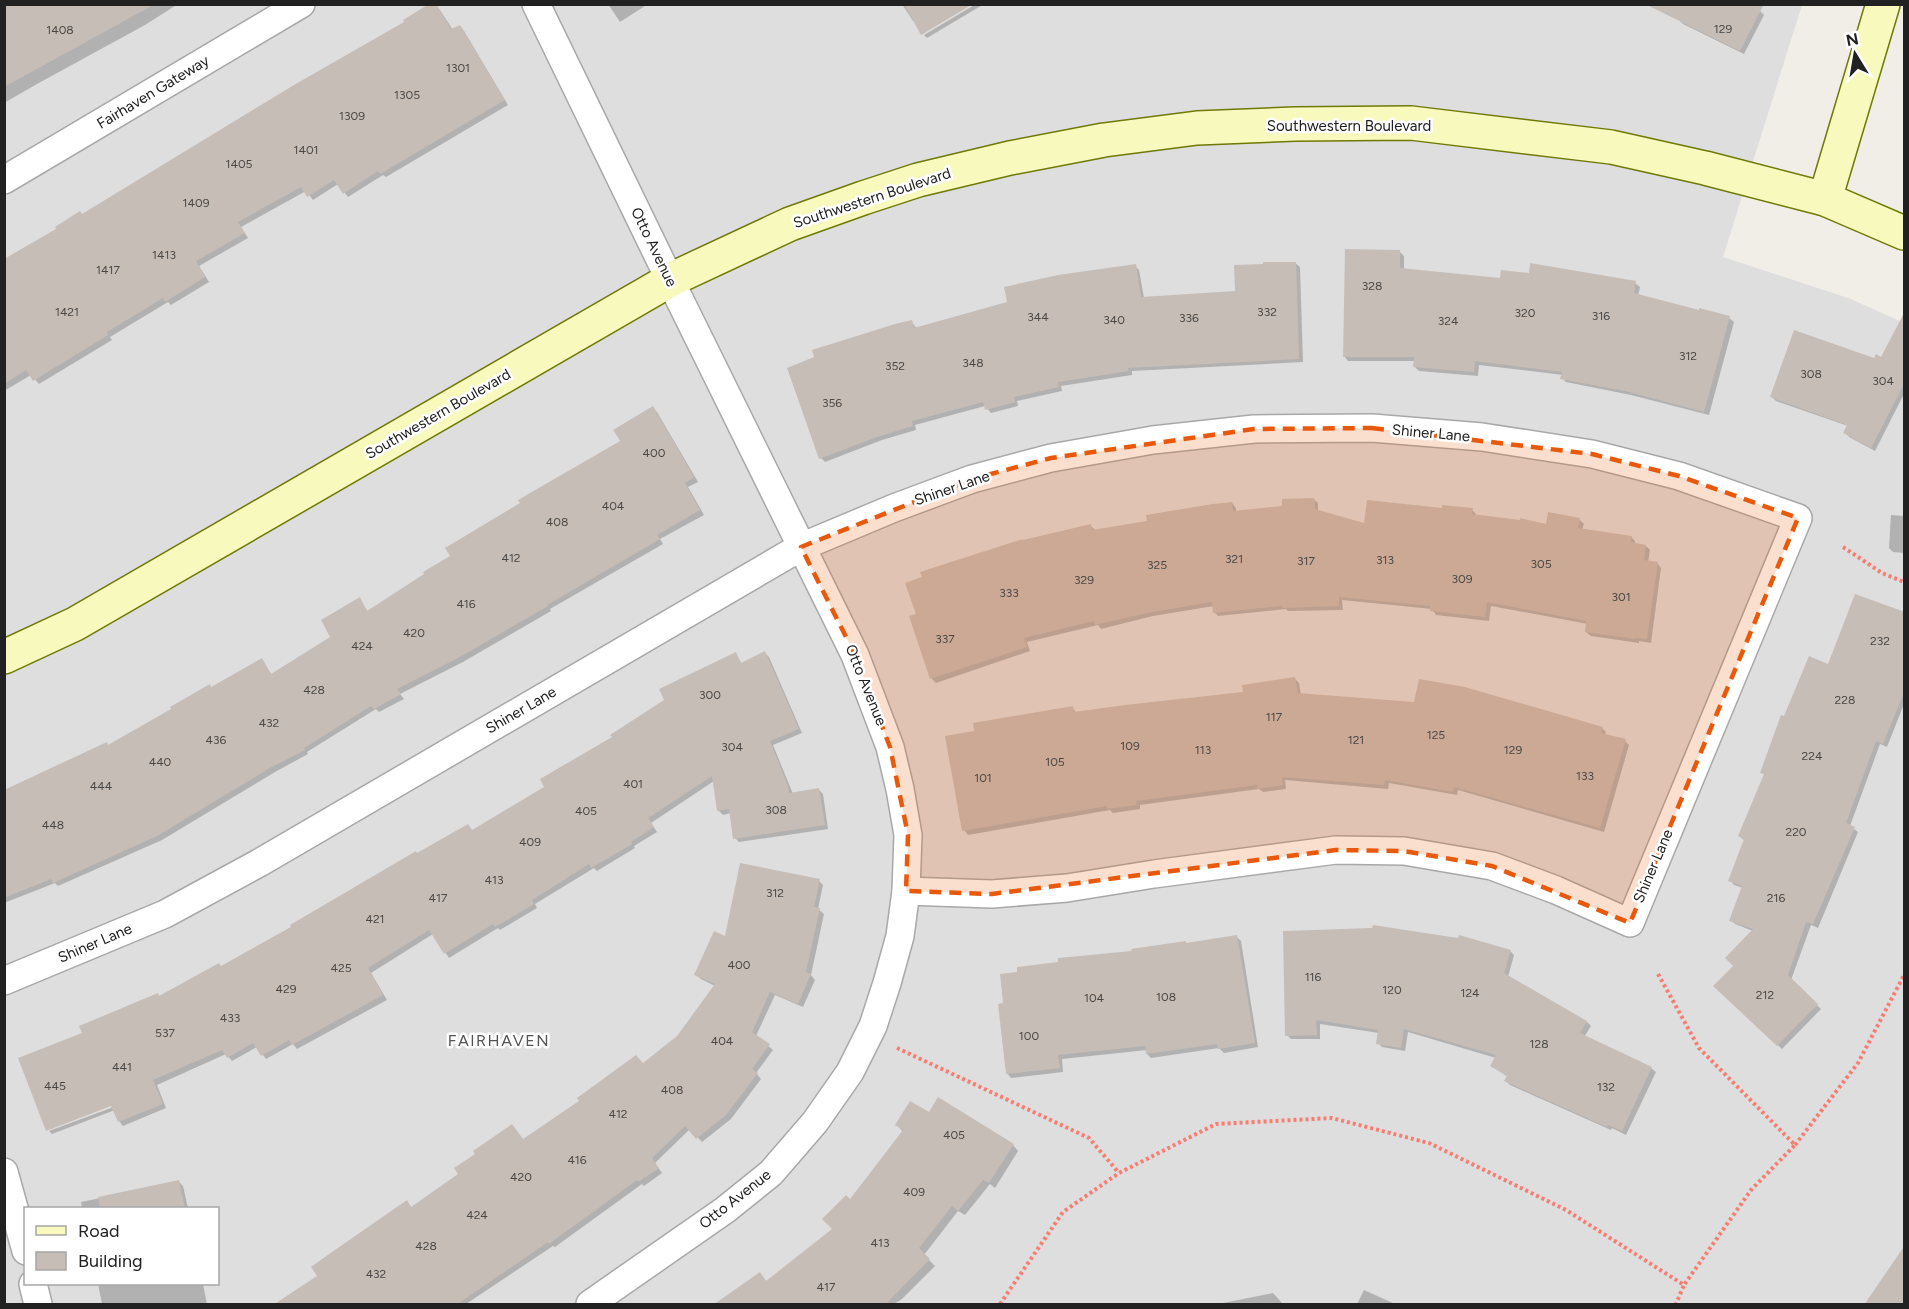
<svg xmlns="http://www.w3.org/2000/svg" width="1909" height="1309" font-family="Figtree,sans-serif">
	<style>
		.residential { fill: #dfdede; fill-rule: evenodd }
		.shadow { fill: #0003 }
		.building { fill: #c6bdb7 }
		.lines { fill: none; stroke-linecap: round; stroke-linejoin: round }
		.street-casing { stroke: #a8a8a8; stroke-width: 30 }
		.secondary-casing { stroke: #6e7906; stroke-width: 36 }
		.path { stroke: #f87d71; stroke-width: 4; stroke-dasharray: 3 3; stroke-linecap: butt }
		.street { stroke: #fff; stroke-width: 27 }
		.secondary { stroke: #f7f9bd; stroke-width: 33 }
		.marked { fill: #e8590c; fill-opacity: 0.2; stroke: #e8590c; stroke-width: 4.5; stroke-dasharray: 12 8; stroke-linejoin: round }
		.labels { text-anchor: middle; dominant-baseline: central; stroke-width: 5; stroke-linejoin: round; paint-order: stroke }
		.number-label { font-size: 12px; fill: #4a4846 }
		.street-label { font-size: 15px; fill: #212121; stroke: #fff }
		.neighbourhood-label { font-size: 16px; letter-spacing: 1.5px; fill: #545454; stroke: #fff }
	</style>
	<rect width="100%" height="100%" fill="#f1eee7"/>
	<!-- residential -->
	<path class="residential" d="M 5,5 L 1802,5 L 1723,257 L 1851,299 L 1904,323 L 1904,1304 L 5,1304 ZM 26,1208 L 218,1208 L 218,1284 L 26,1284 Z"/>
	<!-- shadow -->
	<g class="shadow">
		<path d="M 9,4 L 178,4 L 145,25 L 37,84 L 4,103 L 4,7 Z"/>
		<path d="M 436,4 L 453,30 L 460,26 L 464,31 L 508,105 L 386,177 L 383,175 L 348,197 L 338,184 L 313,200 L 306,191 L 241,227 L 248,238 L 199,266 L 209,282 L 171,305 L 168,302 L 110,337 L 112,340 L 39,384 L 31,375 L 4,391 L 4,261 Z"/>
		<path d="M 608,4 L 648,4 L 620,22 Z"/>
		<path d="M 902,4 L 970,4 L 913,21 Z"/>
		<path d="M 976,4 L 984,4 L 927,38 L 924,35 Z"/>
		<path d="M 1760,11 L 1764,15 L 1744,54 L 1683,24 L 1679,20 Z"/>
		<path d="M 1400,252 L 1404,256 L 1404,270 L 1501,279 L 1635,283 L 1640,287 L 1638,296 L 1729,318 L 1734,322 L 1709,415 L 1631,395 L 1566,382 L 1562,378 L 1563,375 L 1479,365 L 1478,376 L 1419,371 L 1414,366 L 1415,361 L 1348,361 L 1344,356 Z"/>
		<path d="M 1295,263 L 1300,267 L 1303,362 L 1132,371 L 1132,375 L 1061,386 L 1062,391 L 1017,401 L 1018,406 L 991,413 L 985,406 L 915,425 L 916,430 L 882,440 L 825,462 L 821,458 L 911,321 L 917,329 L 1135,266 L 1139,270 L 1144,298 L 1237,293 Z"/>
		<path d="M 1904,346 L 1904,394 L 1875,451 L 1849,437 L 1845,432 L 1848,426 L 1776,401 L 1772,397 L 1874,360 L 1881,359 Z"/>
		<path d="M 653,408 L 657,412 L 698,482 L 688,487 L 704,515 L 660,539 L 663,544 L 550,609 L 551,611 L 463,662 L 400,694 L 404,699 L 379,712 L 376,709 L 307,752 L 308,754 L 275,772 L 162,840 L 58,886 L 55,883 L 4,903 L 4,806 L 261,660 L 272,675 L 332,637 L 359,599 L 368,612 L 622,442 Z"/>
		<path d="M 1313,499 L 1318,503 L 1318,511 L 1365,525 L 1443,510 L 1472,510 L 1476,514 L 1476,516 L 1547,525 L 1579,519 L 1584,524 L 1582,530 L 1631,537 L 1635,541 L 1635,544 L 1646,546 L 1650,550 L 1648,562 L 1657,563 L 1661,568 L 1651,643 L 1639,641 L 1639,643 L 1591,636 L 1586,632 L 1588,624 L 1491,606 L 1489,621 L 1436,615 L 1432,609 L 1342,600 L 1343,610 L 1288,611 L 1286,609 L 1218,616 L 1214,612 L 1214,606 L 1153,616 L 1101,629 L 1098,625 L 1027,642 L 1030,651 L 936,683 L 932,679 L 911,617 L 1091,526 L 1096,531 L 1149,522 L 1232,503 L 1236,508 L 1236,512 L 1283,508 Z"/>
		<path d="M 1891,515 L 1904,516 L 1904,553 L 1893,552 L 1889,548 Z"/>
		<path d="M 1904,614 L 1904,704 L 1887,747 L 1880,744 L 1850,826 L 1858,832 L 1818,928 L 1811,925 L 1791,980 L 1821,1009 L 1782,1049 L 1715,986 L 1735,966 L 1753,931 L 1735,924 L 1731,920 L 1743,888 L 1734,885 L 1730,880 L 1745,841 L 1739,836 L 1765,776 L 1762,772 L 1785,718 L 1828,666 Z"/>
		<path d="M 765,653 L 769,657 L 802,733 L 773,745 L 793,794 L 819,790 L 823,794 L 828,829 L 739,842 L 735,838 L 731,813 L 723,815 L 718,810 L 714,781 L 651,823 L 657,832 L 634,846 L 635,848 L 597,871 L 594,868 L 535,904 L 537,908 L 500,930 L 498,928 L 449,958 L 433,934 L 371,973 L 387,1000 L 297,1049 L 293,1044 L 266,1059 L 257,1047 L 232,1061 L 226,1054 L 157,1085 L 166,1108 L 123,1126 L 119,1121 L 115,1110 L 52,1134 L 49,1131 L 119,1105 L 84,1034 L 222,967 L 417,855 L 473,831 L 546,788 L 614,738 L 736,654 L 742,664 Z"/>
		<path d="M 1295,679 L 1299,683 L 1301,695 L 1602,728 L 1606,732 L 1605,735 L 1625,741 L 1629,745 L 1604,832 L 1458,790 L 1457,795 L 1389,783 L 1388,789 L 1285,780 L 1286,789 L 1263,792 L 1259,789 L 1140,805 L 1140,809 L 1113,813 L 1110,810 L 968,835 L 964,830 L 976,732 L 1072,707 L 1077,714 L 1244,693 Z"/>
		<path d="M 819,881 L 823,885 L 818,909 L 824,914 L 811,975 L 815,980 L 803,1007 L 775,995 L 756,1036 L 773,1050 L 756,1073 L 761,1079 L 731,1119 L 702,1142 L 690,1129 L 655,1163 L 662,1173 L 644,1186 L 642,1184 L 555,1247 L 553,1246 L 466,1304 L 299,1304 L 319,1276 L 407,1202 L 412,1208 L 523,1140 L 644,1064 L 678,1037 L 715,986 L 701,979 L 696,975 L 726,938 Z"/>
		<path d="M 1284,932 L 1510,951 L 1514,955 L 1508,977 L 1587,1022 L 1591,1026 L 1584,1037 L 1651,1068 L 1656,1072 L 1626,1135 L 1612,1128 L 1611,1130 L 1510,1085 L 1506,1081 L 1508,1077 L 1492,1066 L 1496,1058 L 1408,1032 L 1405,1051 L 1382,1047 L 1378,1043 L 1379,1033 L 1320,1024 L 1320,1039 L 1291,1039 L 1287,1035 Z"/>
		<path d="M 1237,937 L 1241,941 L 1258,1047 L 1224,1053 L 1219,1048 L 1151,1058 L 1147,1054 L 1147,1050 L 1062,1059 L 1063,1072 L 1011,1078 L 1007,1073 Z"/>
		<path d="M 929,1114 L 1013,1145 L 1018,1151 L 995,1188 L 990,1184 L 965,1215 L 958,1211 L 924,1255 L 935,1266 L 902,1299 L 894,1304 L 720,1304 L 760,1274 L 767,1282 L 834,1229 L 850,1201 L 903,1132 L 897,1125 Z"/>
		<path d="M 179,1182 L 183,1186 L 188,1208 L 82,1208 L 81,1202 Z"/>
		<path d="M 98,1284 L 203,1284 L 207,1304 L 102,1304 Z"/>
		<path d="M 1364,1290 L 1395,1304 L 1357,1304 Z"/>
		<path d="M 1273,1293 L 1283,1304 L 1218,1304 Z"/>
	</g>
	<!-- building -->
	<g class="building">
		<path d="M 4,4 L 155,4 L 4,87 Z"/>
		<path d="M 429,4 L 436,4 L 451,29 L 460,25 L 505,100 L 380,174 L 378,171 L 343,194 L 334,180 L 307,197 L 301,187 L 238,222 L 245,233 L 196,261 L 205,277 L 165,302 L 163,298 L 107,332 L 108,335 L 33,381 L 26,370 L 4,384 L 4,259 L 56,229 L 55,227 L 80,211 L 82,214 L 294,85 L 404,22 L 403,20 Z"/>
		<path d="M 904,4 L 973,4 L 921,35 Z"/>
		<path d="M 1645,4 L 1764,4 L 1740,51 Z"/>
		<path d="M 1345,249 L 1400,250 L 1400,268 L 1500,278 L 1501,270 L 1529,273 L 1530,263 L 1636,281 L 1634,293 L 1699,310 L 1699,308 L 1730,316 L 1704,412 L 1625,391 L 1560,379 L 1562,372 L 1475,361 L 1474,372 L 1413,367 L 1414,357 L 1343,357 Z"/>
		<path d="M 1263,262 L 1296,262 L 1299,359 L 1128,368 L 1129,371 L 1058,382 L 1059,387 L 1014,397 L 1015,402 L 985,410 L 983,402 L 912,421 L 913,426 L 877,437 L 819,459 L 787,368 L 814,357 L 812,350 L 895,324 L 912,320 L 914,328 L 1007,302 L 1004,287 L 1058,275 L 1136,264 L 1141,297 L 1235,291 L 1234,265 L 1263,264 Z"/>
		<path d="M 1905,311 L 1905,382 L 1871,448 L 1843,433 L 1847,425 L 1770,397 L 1794,330 L 1874,358 L 1876,354 L 1881,357 Z"/>
		<path d="M 653,406 L 694,477 L 685,483 L 700,510 L 657,535 L 660,539 L 547,605 L 548,606 L 458,658 L 397,689 L 401,694 L 374,709 L 371,706 L 304,748 L 305,750 L 270,768 L 157,836 L 53,883 L 51,879 L 4,898 L 4,790 L 107,742 L 108,745 L 171,709 L 170,707 L 210,684 L 211,687 L 262,658 L 271,674 L 330,637 L 321,620 L 360,597 L 367,611 L 424,574 L 423,572 L 450,556 L 445,548 L 520,503 L 518,500 L 620,441 L 613,430 Z"/>
		<path d="M 1314,498 L 1315,509 L 1364,523 L 1367,500 L 1442,508 L 1442,505 L 1473,508 L 1472,514 L 1520,520 L 1520,518 L 1546,524 L 1548,512 L 1580,518 L 1578,528 L 1632,536 L 1631,542 L 1646,545 L 1644,560 L 1658,562 L 1647,639 L 1635,638 L 1635,639 L 1585,632 L 1586,621 L 1487,602 L 1485,617 L 1430,611 L 1430,606 L 1339,597 L 1339,606 L 1282,608 L 1282,606 L 1213,613 L 1212,602 L 1148,613 L 1095,625 L 1094,621 L 1024,638 L 1027,647 L 930,679 L 909,616 L 916,614 L 905,583 L 922,577 L 920,572 L 1023,539 L 1023,540 L 1091,524 L 1092,530 L 1147,521 L 1146,515 L 1213,504 L 1232,502 L 1233,511 L 1282,506 L 1282,499 Z"/>
		<path d="M 1855,594 L 1905,612 L 1905,690 L 1883,744 L 1876,741 L 1846,823 L 1855,827 L 1813,924 L 1806,922 L 1788,975 L 1818,1004 L 1777,1046 L 1713,986 L 1733,966 L 1725,958 L 1753,929 L 1729,921 L 1742,886 L 1728,881 L 1744,839 L 1738,836 L 1764,774 L 1760,773 L 1781,715 L 1784,716 L 1809,656 L 1828,664 Z"/>
		<path d="M 765,651 L 799,729 L 770,741 L 788,786 L 789,793 L 819,788 L 825,825 L 733,839 L 729,809 L 717,811 L 712,776 L 648,818 L 654,827 L 631,842 L 632,844 L 591,868 L 589,864 L 532,900 L 534,904 L 495,927 L 493,924 L 444,954 L 429,930 L 368,968 L 383,995 L 292,1045 L 289,1040 L 261,1056 L 253,1043 L 227,1058 L 222,1050 L 153,1080 L 163,1104 L 118,1122 L 111,1106 L 46,1131 L 18,1058 L 82,1033 L 79,1026 L 158,993 L 159,996 L 219,963 L 221,966 L 291,927 L 290,925 L 416,851 L 417,853 L 468,824 L 472,830 L 544,787 L 540,779 L 612,737 L 610,735 L 664,700 L 659,689 L 736,652 L 741,663 Z"/>
		<path d="M 1295,677 L 1298,693 L 1414,702 L 1419,679 L 1465,687 L 1603,727 L 1601,733 L 1626,739 L 1600,828 L 1454,787 L 1453,792 L 1385,780 L 1384,785 L 1282,777 L 1283,785 L 1257,789 L 1257,785 L 1136,801 L 1137,805 L 1107,809 L 1107,806 L 962,831 L 945,736 L 974,731 L 973,723 L 1073,706 L 1074,712 L 1125,705 L 1243,692 L 1242,685 Z"/>
		<path d="M 740,863 L 820,879 L 814,907 L 820,908 L 806,972 L 811,974 L 798,1004 L 770,992 L 752,1032 L 770,1044 L 752,1069 L 758,1073 L 726,1115 L 696,1139 L 685,1126 L 652,1158 L 659,1168 L 638,1182 L 637,1180 L 549,1244 L 548,1242 L 456,1305 L 273,1305 L 317,1276 L 311,1267 L 332,1252 L 407,1200 L 411,1207 L 458,1174 L 454,1168 L 475,1154 L 473,1151 L 512,1124 L 523,1139 L 579,1101 L 577,1098 L 636,1055 L 643,1063 L 677,1036 L 715,984 L 694,975 L 714,931 L 725,936 Z"/>
		<path d="M 1373,925 L 1458,938 L 1459,935 L 1511,950 L 1504,973 L 1587,1021 L 1580,1033 L 1652,1067 L 1622,1131 L 1608,1125 L 1607,1127 L 1504,1081 L 1507,1076 L 1490,1066 L 1496,1055 L 1404,1029 L 1401,1048 L 1376,1044 L 1378,1030 L 1316,1020 L 1317,1035 L 1285,1036 L 1283,931 L 1372,928 Z"/>
		<path d="M 1237,935 L 1255,1043 L 1218,1049 L 1217,1044 L 1146,1054 L 1145,1046 L 1058,1055 L 1060,1068 L 1006,1074 L 998,1004 L 1003,1003 L 1000,974 L 1017,972 L 1017,967 L 1058,962 L 1058,958 L 1132,951 L 1131,949 L 1186,941 L 1186,943 Z"/>
		<path d="M 938,1097 L 1014,1144 L 989,1183 L 983,1180 L 958,1211 L 952,1206 L 919,1248 L 930,1259 L 885,1305 L 713,1305 L 760,1272 L 766,1281 L 832,1229 L 822,1219 L 846,1195 L 850,1199 L 903,1130 L 895,1125 L 910,1101 L 929,1112 Z"/>
		<path d="M 179,1180 L 185,1209 L 100,1209 L 98,1197 Z"/>
		<path d="M 1905,1245 L 1905,1305 L 1864,1305 Z"/>
	</g>
	<g class="lines">
		<defs>
			<g id="street">
				<path d="M 536,4 L 667,274 L 855,655 L 890,747 L 900,789 L 908,835 L 906,891 L 900,936 L 887,983 L 873,1026 L 850,1072 L 815,1122 L 771,1173 L 725,1210 L 590,1304"/>
				<path d="M 4,180 L 301,4"/>
				<path d="M 4,981 L 165,914 L 259,863 L 801,547 L 894,508 L 972,479 L 1051,458 L 1153,440 L 1254,429 L 1372,428 L 1482,437 L 1592,454 L 1679,476 L 1798,518 L 1630,923 L 1556,890 L 1492,866 L 1404,851 L 1336,850 L 1154,874 L 1067,888 L 992,894 L 906,891"/>
				<path d="M 4,1172 L 26,1251"/>
				<path d="M 33,1284 L 38,1304"/>
			</g>
			<g id="secondary">
				<path d="M 1825,199 L 1883,4"/>
				<path d="M 4,657 L 75,624 L 670,280 L 790,224 L 863,198 L 918,180 L 1010,158 L 1104,140 L 1197,128 L 1295,124 L 1411,123 L 1611,147 L 1705,168 L 1825,199 L 1904,233"/>
			</g>
		</defs>
		<!-- street casing -->
		<use href="#street" class="street-casing"/>
		<!-- secondary casing -->
		<use href="#secondary" class="secondary-casing"/>
		<!-- path -->
		<g class="path">
			<path d="M 1843,547 L 1882,573 L 1904,582"/>
			<path d="M 1658,974 L 1699,1048 L 1795,1145 L 1751,1190 L 1684,1285"/>
			<path d="M 897,1048 L 1089,1138 L 1119,1173"/>
			<path d="M 1795,1145 L 1858,1063 L 1904,975"/>
			<path d="M 1000,1304 L 1063,1212 L 1119,1173 L 1216,1124 L 1332,1118 L 1429,1143 L 1566,1210 L 1684,1285 L 1676,1304"/>
		</g>
		<!-- street -->
		<use href="#street" class="street"/>
		<!-- secondary -->
		<use href="#secondary" class="secondary"/>
	</g>
	<!-- marked area -->
	<path class="marked" d="M 1372,428 L 1592,454 L 1679,476 L 1798,518 L 1630,923 L 1492,866 L 1404,851 L 1336,850 L 992,894 L 906,891 L 908,835 L 890,747 L 855,655 L 801,547 L 972,479 L 1051,458 L 1254,429 Z"/>
	<g class="labels">
		<!-- number labels -->
		<g class="number-label">
			<text x="1723" y="29">129</text>
			<text x="60" y="30">1408</text>
			<text x="458" y="68">1301</text>
			<text x="407" y="95">1305</text>
			<text x="352" y="116">1309</text>
			<text x="306" y="150">1401</text>
			<text x="239" y="164">1405</text>
			<text x="196" y="203">1409</text>
			<text x="164" y="255">1413</text>
			<text x="108" y="270">1417</text>
			<text x="1372" y="286">328</text>
			<text x="67" y="312">1421</text>
			<text x="1267" y="312">332</text>
			<text x="1525" y="313">320</text>
			<text x="1601" y="316">316</text>
			<text x="1038" y="317">344</text>
			<text x="1189" y="318">336</text>
			<text x="1114" y="320">340</text>
			<text x="1448" y="321">324</text>
			<text x="1688" y="356">312</text>
			<text x="973" y="363">348</text>
			<text x="895" y="366">352</text>
			<text x="1811" y="374">308</text>
			<text x="1883" y="381">304</text>
			<text x="832" y="403">356</text>
			<text x="654" y="453">400</text>
			<text x="613" y="506">404</text>
			<text x="557" y="522">408</text>
			<text x="511" y="558">412</text>
			<text x="1234" y="559">321</text>
			<text x="1385" y="560">313</text>
			<text x="1306" y="561">317</text>
			<text x="1541" y="564">305</text>
			<text x="1157" y="565">325</text>
			<text x="1462" y="579">309</text>
			<text x="1084" y="580">329</text>
			<text x="1009" y="593">333</text>
			<text x="1621" y="597">301</text>
			<text x="466" y="604">416</text>
			<text x="414" y="633">420</text>
			<text x="945" y="639">337</text>
			<text x="1880" y="641">232</text>
			<text x="362" y="646">424</text>
			<text x="314" y="690">428</text>
			<text x="710" y="695">300</text>
			<text x="1845" y="700">228</text>
			<text x="1274" y="717">117</text>
			<text x="269" y="723">432</text>
			<text x="1436" y="735">125</text>
			<text x="216" y="740">436</text>
			<text x="1356" y="740">121</text>
			<text x="1130" y="746">109</text>
			<text x="732" y="747">304</text>
			<text x="1203" y="750">113</text>
			<text x="1513" y="750">129</text>
			<text x="1812" y="756">224</text>
			<text x="160" y="762">440</text>
			<text x="1055" y="762">105</text>
			<text x="1585" y="776">133</text>
			<text x="983" y="778">101</text>
			<text x="633" y="784">401</text>
			<text x="101" y="786">444</text>
			<text x="776" y="810">308</text>
			<text x="586" y="811">405</text>
			<text x="53" y="825">448</text>
			<text x="1796" y="832">220</text>
			<text x="530" y="842">409</text>
			<text x="494" y="880">413</text>
			<text x="775" y="893">312</text>
			<text x="438" y="898">417</text>
			<text x="1776" y="898">216</text>
			<text x="375" y="919">421</text>
			<text x="739" y="965">400</text>
			<text x="341" y="968">425</text>
			<text x="1313" y="977">116</text>
			<text x="286" y="989">429</text>
			<text x="1392" y="990">120</text>
			<text x="1470" y="993">124</text>
			<text x="1765" y="995">212</text>
			<text x="1166" y="997">108</text>
			<text x="1094" y="998">104</text>
			<text x="230" y="1018">433</text>
			<text x="165" y="1033">537</text>
			<text x="1029" y="1036">100</text>
			<text x="722" y="1041">404</text>
			<text x="1539" y="1044">128</text>
			<text x="122" y="1067">441</text>
			<text x="55" y="1086">445</text>
			<text x="1606" y="1087">132</text>
			<text x="672" y="1090">408</text>
			<text x="618" y="1114">412</text>
			<text x="954" y="1135">405</text>
			<text x="577" y="1160">416</text>
			<text x="521" y="1177">420</text>
			<text x="914" y="1192">409</text>
			<text x="477" y="1215">424</text>
			<text x="880" y="1243">413</text>
			<text x="426" y="1246">428</text>
			<text x="376" y="1274">432</text>
			<text x="826" y="1287">417</text>
		</g>
		<!-- street labels -->
		<g class="street-label">
			<text transform="translate(153 92) rotate(-31)">Fairhaven Gateway</text>
			<text x="1349" y="126">Southwestern Boulevard</text>
			<text transform="translate(872 198) rotate(-18)">Southwestern Boulevard</text>
			<text transform="translate(654 247) rotate(64)">Otto Avenue</text>
			<text transform="translate(438 414) rotate(-30)">Southwestern Boulevard</text>
			<text transform="translate(1431 433) rotate(5)">Shiner Lane</text>
			<text transform="translate(952 488) rotate(-19)">Shiner Lane</text>
			<text transform="translate(866 685) rotate(68)">Otto Avenue</text>
			<text transform="translate(521 710) rotate(-30)">Shiner Lane</text>
			<text transform="translate(1653 866) rotate(-67)">Shiner Lane</text>
			<text transform="translate(95 943) rotate(-23)">Shiner Lane</text>
			<text transform="translate(735 1199) rotate(-38)">Otto Avenue</text>
		</g>
		<!-- neighbourhood labels -->
		<g class="neighbourhood-label">
			<text x="499" y="1040">FAIRHAVEN</text>
		</g>
	</g>
	<!-- border -->
	<rect width="1909" height="1309" fill="none" stroke="#212121" stroke-width="12"/>
	<!-- legend -->
	<rect x="24" y="1207" width="195" height="78" fill="#ffffff" stroke="#a6a6a6" stroke-width="1.5"/>
	<rect x="36" y="1226" width="30" height="9" fill="#f7f9bd" stroke="#a6a6a6" stroke-width="1.5"/>
	<text x="78" y="1237" font-size="18" fill="#212121">Road</text>
	<rect x="36" y="1252" width="30" height="18" fill="#c6bdb7" stroke="#a6a6a6" stroke-width="1.5"/>
	<text x="78" y="1267" font-size="18" fill="#212121">Building</text>
	<!-- north arrow -->
	<g transform="translate(1855 54) rotate(349)" stroke="#ffffff" stroke-width="4.5" paint-order="stroke">
	<path d="M0-4.5L10 22L0 15L-10 22Z" fill="#212121"/>
	<text y="-9" font-size="16" font-weight="bold" text-anchor="middle" fill="#212121">N</text>
	</g>
</svg>
